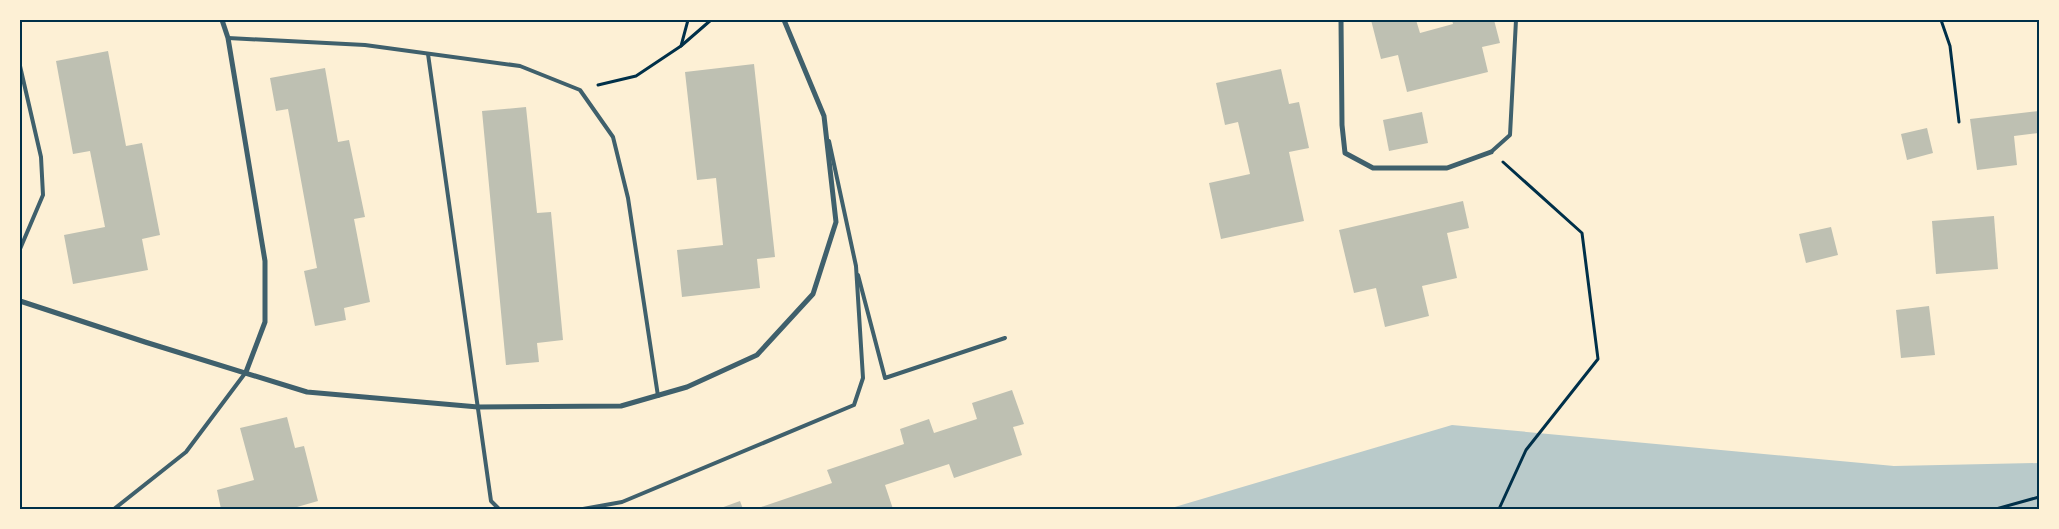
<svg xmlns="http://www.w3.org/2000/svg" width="2059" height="529" font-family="'Nunito Sans',sans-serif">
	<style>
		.green { fill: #b9caca }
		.building { fill: #bec0b2 }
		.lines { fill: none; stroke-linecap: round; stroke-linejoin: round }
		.path { stroke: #003049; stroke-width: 3 }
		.service { stroke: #3f606c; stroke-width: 4 }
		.minor { stroke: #3f606c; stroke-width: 5 }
		.neatline { fill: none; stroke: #003049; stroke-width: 2 }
	</style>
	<rect width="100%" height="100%" fill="#fdf0d5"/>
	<!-- green -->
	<path class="green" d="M 1452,425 L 1894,466 L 2039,463 L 2039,509 L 1168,509 Z"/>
	<!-- building -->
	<g class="building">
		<path d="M 1371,20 L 1416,20 L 1420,33 L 1453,24 L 1452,20 L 1494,20 L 1500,43 L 1482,47 L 1488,72 L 1407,92 L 1398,55 L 1381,59 Z"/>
		<path d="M 108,51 L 126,146 L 142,143 L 160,235 L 142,239 L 148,270 L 73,284 L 64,235 L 105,227 L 90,151 L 73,154 L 56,61 Z"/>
		<path d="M 754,64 L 775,257 L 757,259 L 760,288 L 682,297 L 677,250 L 723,245 L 716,178 L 697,180 L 685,72 Z"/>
		<path d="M 325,68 L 338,142 L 349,140 L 365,217 L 354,219 L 370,302 L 344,308 L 346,320 L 315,326 L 304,271 L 317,268 L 288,109 L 276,111 L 270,78 Z"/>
		<path d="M 1281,69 L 1289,104 L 1299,102 L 1309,148 L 1289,152 L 1304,221 L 1221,239 L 1209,183 L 1250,174 L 1238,122 L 1225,125 L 1216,83 Z"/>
		<path d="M 526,107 L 537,213 L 551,212 L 563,340 L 537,343 L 539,362 L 506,365 L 482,111 Z"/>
		<path d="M 2039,111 L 2039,133 L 2014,136 L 2017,165 L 1977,170 L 1970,119 Z"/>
		<path d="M 1422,112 L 1428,143 L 1389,151 L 1383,120 Z"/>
		<path d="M 1927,128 L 1933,153 L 1907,160 L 1901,134 Z"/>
		<path d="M 1463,201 L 1469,228 L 1447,233 L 1457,278 L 1422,286 L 1429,316 L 1385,327 L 1376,288 L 1354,293 L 1339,230 Z"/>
		<path d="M 1994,216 L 1998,269 L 1936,274 L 1932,221 Z"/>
		<path d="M 1831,227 L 1838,255 L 1806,263 L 1799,234 Z"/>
		<path d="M 1929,306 L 1935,355 L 1901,358 L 1896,310 Z"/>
		<path d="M 1012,390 L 1024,424 L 1013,427 L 1022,455 L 954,478 L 949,464 L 885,485 L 893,509 L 755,509 L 832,483 L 827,470 L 904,444 L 900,429 L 929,419 L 934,433 L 977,419 L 972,403 Z"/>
		<path d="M 287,417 L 295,448 L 304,446 L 318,501 L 290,509 L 221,509 L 217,490 L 254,480 L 240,428 Z"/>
		<path d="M 740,501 L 743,509 L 718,509 Z"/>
	</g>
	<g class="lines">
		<!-- path -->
		<g class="path">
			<path d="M 1941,20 L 1950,46 L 1959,122"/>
			<path d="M 681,46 L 711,20"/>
			<path d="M 598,85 L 636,76 L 681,46 L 688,20"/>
			<path d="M 1499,509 L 1526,450 L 1598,359 L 1582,233 L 1503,162"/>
			<path d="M 1996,509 L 2039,497"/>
		</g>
		<!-- service -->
		<g class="service">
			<path d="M 228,38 L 365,45 L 520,66 L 580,90 L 613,137 L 628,198 L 658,396"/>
			<path d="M 428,54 L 491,501 L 499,509"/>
			<path d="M 20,66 L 41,157 L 43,195 L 20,249"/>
			<path d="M 1491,152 L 1510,135 L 1516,20"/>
			<path d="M 858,275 L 885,378 L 1005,338"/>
			<path d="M 114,509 L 186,452 L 246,372"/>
			<path d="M 583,509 L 622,502 L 854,405 L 863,378 L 856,266 L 829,141"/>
		</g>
		<!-- minor -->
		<g class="minor">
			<path d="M 222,20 L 228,38 L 265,261 L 265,322 L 246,372"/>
			<path d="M 1341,20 L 1342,125 L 1345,153 L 1373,168 L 1447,168 L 1491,152"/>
			<path d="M 20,301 L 145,342 L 307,392 L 478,407 L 621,406 L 687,387 L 757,355 L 813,294 L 836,222 L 824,116 L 784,20"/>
		</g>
	</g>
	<!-- border -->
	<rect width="2059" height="529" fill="none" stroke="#fdf0d5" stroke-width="42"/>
	<rect x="21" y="21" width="2017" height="487" class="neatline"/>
</svg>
